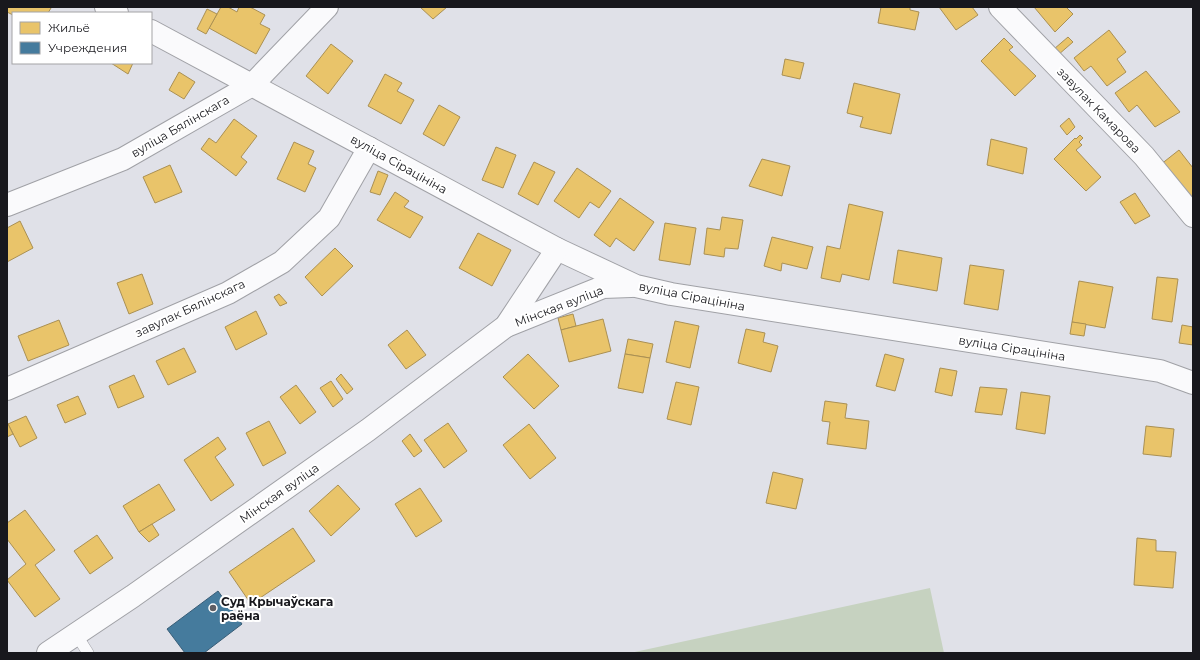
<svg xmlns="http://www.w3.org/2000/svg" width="1200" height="660" font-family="Montserrat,sans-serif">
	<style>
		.green { fill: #c6d2c0 }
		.homes { fill: #e9c46a; stroke: #aa9053 }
		.public { fill: #457b9d; stroke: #385d77 }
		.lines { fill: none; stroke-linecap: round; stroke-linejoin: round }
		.service-casing { stroke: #a0a1a6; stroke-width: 12 }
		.minor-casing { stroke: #a0a1a6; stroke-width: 24 }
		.service { stroke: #fafafc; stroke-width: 11 }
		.minor { stroke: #fafafc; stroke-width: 22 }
		.poi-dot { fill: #5e5e64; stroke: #fff; stroke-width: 1.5 }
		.labels { text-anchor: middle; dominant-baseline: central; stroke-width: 4; stroke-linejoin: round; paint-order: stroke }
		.street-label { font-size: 12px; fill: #18181d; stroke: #fff }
		.poi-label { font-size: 12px; font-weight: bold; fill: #18181d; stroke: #fff; text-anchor: start }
	</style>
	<rect width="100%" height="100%" fill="#e0e1e8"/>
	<!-- green -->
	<path class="green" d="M 930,588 L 944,653 L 630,653 Z"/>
	<!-- homes -->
	<g class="homes">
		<path d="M 7,7 L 50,7 L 51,8 L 48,13 L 13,13 L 13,15 L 7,12 Z"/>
		<path d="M 221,7 L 228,7 L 237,12 L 239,7 L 250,7 L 265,15 L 260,24 L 270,29 L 256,54 L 209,28 Z"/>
		<path d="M 420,7 L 447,7 L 433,19 Z"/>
		<path d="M 881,7 L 910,7 L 910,10 L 919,12 L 915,30 L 878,23 Z"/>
		<path d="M 939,7 L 972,7 L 978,15 L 956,30 Z"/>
		<path d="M 1034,7 L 1066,7 L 1073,14 L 1055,32 Z"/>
		<path d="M 207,9 L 217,14 L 206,34 L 197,29 Z"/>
		<path d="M 1109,30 L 1126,52 L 1117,59 L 1126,72 L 1107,86 L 1091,66 L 1084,71 L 1074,58 Z"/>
		<path d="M 1068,37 L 1073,42 L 1058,55 L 1054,49 Z"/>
		<path d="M 1004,38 L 1013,47 L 1009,50 L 1036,76 L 1015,96 L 981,61 Z"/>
		<path d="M 331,44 L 353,61 L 328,94 L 306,76 Z"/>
		<path d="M 785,59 L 804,63 L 800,79 L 782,75 Z"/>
		<path d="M 111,63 L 133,63 L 128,74 Z"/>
		<path d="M 1146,71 L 1180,112 L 1155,127 L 1137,105 L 1129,112 L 1115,93 Z"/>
		<path d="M 179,72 L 195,82 L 184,99 L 169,90 Z"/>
		<path d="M 385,74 L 402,83 L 397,91 L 414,100 L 401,124 L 368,106 Z"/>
		<path d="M 854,83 L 900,94 L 891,134 L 860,127 L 863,117 L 847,113 Z"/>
		<path d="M 439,105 L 460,117 L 444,146 L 423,134 Z"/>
		<path d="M 1069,118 L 1075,127 L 1067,135 L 1060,126 Z"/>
		<path d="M 234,119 L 257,136 L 241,157 L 247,162 L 236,176 L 201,149 L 209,138 L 216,143 Z"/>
		<path d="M 1080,135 L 1083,138 L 1079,142 L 1082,145 L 1076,150 L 1101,177 L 1086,191 L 1054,159 L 1075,138 L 1076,139 Z"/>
		<path d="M 991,139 L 1027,148 L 1023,174 L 987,165 Z"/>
		<path d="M 294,142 L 314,151 L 308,164 L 316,168 L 305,192 L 277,179 Z"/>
		<path d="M 496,147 L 516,155 L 503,188 L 482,180 Z"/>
		<path d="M 1179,150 L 1193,168 L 1193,197 L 1188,201 L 1160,165 Z"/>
		<path d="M 762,159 L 790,166 L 782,196 L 749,186 Z"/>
		<path d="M 534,162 L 555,172 L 538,205 L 518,194 Z"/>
		<path d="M 170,165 L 182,192 L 155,203 L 143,177 Z"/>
		<path d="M 577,168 L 611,191 L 599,208 L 590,202 L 579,218 L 554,201 Z"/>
		<path d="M 378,171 L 388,175 L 380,195 L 370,192 Z"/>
		<path d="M 395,192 L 409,201 L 404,207 L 423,217 L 410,238 L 377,220 Z"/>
		<path d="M 1135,193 L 1150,216 L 1135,224 L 1120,202 Z"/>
		<path d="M 620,198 L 654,222 L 634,251 L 616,238 L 610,247 L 594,235 Z"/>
		<path d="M 849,204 L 883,212 L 869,280 L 842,274 L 840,282 L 821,278 L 827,246 L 840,249 Z"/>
		<path d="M 722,217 L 743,220 L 738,249 L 725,248 L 724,257 L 704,254 L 707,228 L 720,230 Z"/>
		<path d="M 20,221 L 33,248 L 7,262 L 7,228 Z"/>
		<path d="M 665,223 L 696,228 L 690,265 L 659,260 Z"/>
		<path d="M 478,233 L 511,250 L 492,286 L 459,268 Z"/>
		<path d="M 772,237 L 813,247 L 807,269 L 782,263 L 781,271 L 764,266 Z"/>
		<path d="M 335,248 L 353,266 L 322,296 L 305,277 Z"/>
		<path d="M 898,250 L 942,258 L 937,291 L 893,283 Z"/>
		<path d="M 970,265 L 1004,270 L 998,310 L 964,304 Z"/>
		<path d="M 142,274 L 153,304 L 129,314 L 117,283 Z"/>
		<path d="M 1157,277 L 1178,279 L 1172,322 L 1152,319 Z"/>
		<path d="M 1079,281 L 1113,287 L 1105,328 L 1072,322 Z"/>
		<path d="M 279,294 L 287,303 L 280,306 L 274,297 Z"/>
		<path d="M 256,311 L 267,334 L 236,350 L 225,327 Z"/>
		<path d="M 573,314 L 576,326 L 561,330 L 558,318 Z"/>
		<path d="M 603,319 L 611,351 L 569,362 L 561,330 Z"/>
		<path d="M 59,320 L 69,345 L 28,361 L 18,336 Z"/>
		<path d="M 675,321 L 699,326 L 690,368 L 666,362 Z"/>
		<path d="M 1072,322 L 1086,324 L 1084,336 L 1070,334 Z"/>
		<path d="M 1182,325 L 1193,327 L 1193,345 L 1179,343 Z"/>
		<path d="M 746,329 L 765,333 L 763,342 L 778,346 L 771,372 L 738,363 Z"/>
		<path d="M 407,330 L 426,355 L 406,369 L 388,345 Z"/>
		<path d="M 628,339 L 653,344 L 650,358 L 625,354 Z"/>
		<path d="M 184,348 L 196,372 L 168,385 L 156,361 Z"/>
		<path d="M 528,354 L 559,386 L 534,409 L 503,377 Z"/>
		<path d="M 625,354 L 650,358 L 643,393 L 618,388 Z"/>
		<path d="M 885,354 L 904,359 L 895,391 L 876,386 Z"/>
		<path d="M 940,368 L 957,371 L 952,396 L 935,392 Z"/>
		<path d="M 341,374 L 353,389 L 347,394 L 336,379 Z"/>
		<path d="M 134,375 L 144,397 L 118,408 L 109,386 Z"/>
		<path d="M 331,381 L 343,399 L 333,407 L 320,388 Z"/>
		<path d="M 676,382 L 699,387 L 691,425 L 667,419 Z"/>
		<path d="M 296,385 L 316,412 L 300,424 L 280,397 Z"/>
		<path d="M 980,387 L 1007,389 L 1002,415 L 975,412 Z"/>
		<path d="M 1021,392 L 1050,396 L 1045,434 L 1016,429 Z"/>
		<path d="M 78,396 L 86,414 L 65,423 L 57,405 Z"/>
		<path d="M 825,401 L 847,404 L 845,418 L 869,421 L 866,449 L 827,444 L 830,422 L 822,421 Z"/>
		<path d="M 26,416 L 37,438 L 20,447 L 8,424 Z"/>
		<path d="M 269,421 L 286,453 L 263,466 L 246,433 Z"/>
		<path d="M 7,422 L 13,434 L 7,437 Z"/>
		<path d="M 448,423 L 467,451 L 444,468 L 424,440 Z"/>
		<path d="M 529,424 L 556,458 L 530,479 L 503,445 Z"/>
		<path d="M 1146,426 L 1174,429 L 1171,457 L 1143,454 Z"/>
		<path d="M 410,434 L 422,451 L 414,457 L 402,441 Z"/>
		<path d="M 218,437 L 226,449 L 215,457 L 234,485 L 211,501 L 184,460 Z"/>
		<path d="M 773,472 L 803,479 L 796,509 L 766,503 Z"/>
		<path d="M 159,484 L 175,510 L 139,532 L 123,506 Z"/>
		<path d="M 338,485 L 360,509 L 331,536 L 309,511 Z"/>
		<path d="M 420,488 L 442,521 L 416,537 L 395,504 Z"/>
		<path d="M 25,510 L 55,550 L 35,565 L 60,599 L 35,617 L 7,580 L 26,564 L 7,539 L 7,523 Z"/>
		<path d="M 152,524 L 159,535 L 149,542 L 139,532 Z"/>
		<path d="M 293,528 L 315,561 L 251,604 L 229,572 Z"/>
		<path d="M 97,535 L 113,558 L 90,574 L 74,551 Z"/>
		<path d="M 1137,538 L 1156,540 L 1156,551 L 1176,552 L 1173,588 L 1134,585 Z"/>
	</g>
	<!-- public -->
	<path class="public" d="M 218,591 L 242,624 L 204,653 L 185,653 L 167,629 Z"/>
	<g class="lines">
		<defs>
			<path id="service" d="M 76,634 L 88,653"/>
			<g id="minor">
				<path d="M 106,7 L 117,13"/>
				<path d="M 1000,7 L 1144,156 L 1193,216"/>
				<path d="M 151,31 L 557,249 L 636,286 L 671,294 L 1160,371 L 1193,383"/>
				<path d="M 7,205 L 123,159 L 252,85 L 327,7"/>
				<path d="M 506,326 L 603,287 L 631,286"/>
				<path d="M 7,389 L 228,293 L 282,262 L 329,218 L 369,148"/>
				<path d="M 48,653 L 133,596 L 368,430 L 506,326 L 557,249"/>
			</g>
		</defs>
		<!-- service casing -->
		<use href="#service" class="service-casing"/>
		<!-- minor casing -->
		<use href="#minor" class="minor-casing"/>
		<!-- service -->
		<use href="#service" class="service"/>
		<!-- minor -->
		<use href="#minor" class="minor"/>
	</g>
	<!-- markers -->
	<circle class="poi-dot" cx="213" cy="608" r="4"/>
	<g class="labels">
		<!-- street labels -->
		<g class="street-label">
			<text transform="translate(1099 110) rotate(46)">завулак Камарова</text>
			<text transform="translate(180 126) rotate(-30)">вуліца Бялінскага</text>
			<text transform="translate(399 164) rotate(29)">вуліца Сірацініна</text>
			<text transform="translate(692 296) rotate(11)">вуліца Сірацініна</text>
			<text transform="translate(559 306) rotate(-21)">Мінская вуліца</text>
			<text transform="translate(190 308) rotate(-25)">завулак Бялінскага</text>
			<text transform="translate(1012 348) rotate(9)">вуліца Сірацініна</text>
			<text transform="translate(279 493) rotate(-35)">Мінская вуліца</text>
		</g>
		<!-- poi labels -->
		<g class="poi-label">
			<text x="221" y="601">Суд Крычаўскага<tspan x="221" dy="14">раёна</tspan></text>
		</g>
	</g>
	<!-- border -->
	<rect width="1200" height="660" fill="none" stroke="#18181d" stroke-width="16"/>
	<!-- legend -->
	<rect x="12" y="12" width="140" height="52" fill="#ffffff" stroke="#a3a3a5"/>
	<rect x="20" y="22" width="20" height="12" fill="#e9c46a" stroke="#a3a3a5"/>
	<text x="48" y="32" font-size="12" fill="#18181d">Жильё</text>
	<rect x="20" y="42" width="20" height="12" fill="#457b9d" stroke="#a3a3a5"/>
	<text x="48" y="52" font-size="12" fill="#18181d">Учреждения</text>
</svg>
